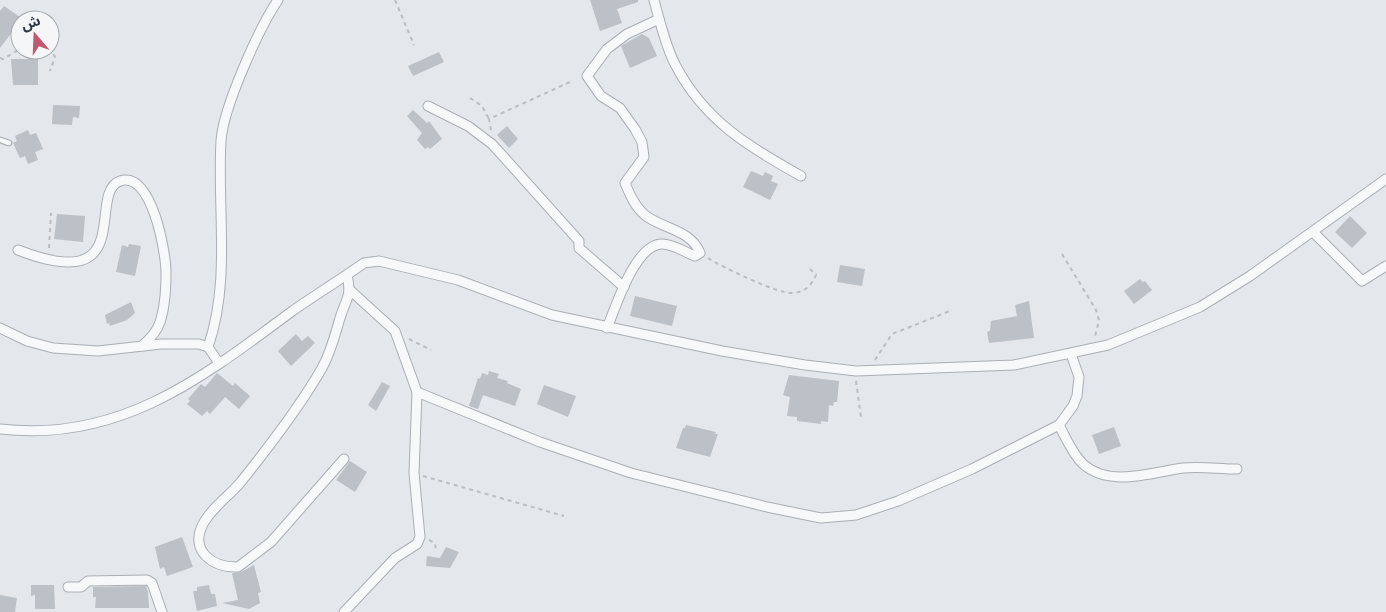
<svg xmlns="http://www.w3.org/2000/svg" width="1386" height="612" font-family="Barlow,'Noto Sans Arabic',sans-serif">
	<style>
		.building { fill: #bcc1c7 }
		.lines { fill: none; stroke-linecap: round; stroke-linejoin: round }
		.service-casing { stroke: #a9afb5; stroke-width: 7 }
		.minor-casing { stroke: #a9afb5; stroke-width: 11 }
		.path { stroke: #babec2; stroke-width: 2; stroke-dasharray: 4 4; stroke-linecap: butt }
		.service { stroke: #f7f8f9; stroke-width: 4.5 }
		.minor { stroke: #f7f8f9; stroke-width: 9 }
	</style>
	<rect width="100%" height="100%" fill="#e4e7eb"/>
	<!-- building -->
	<g class="building">
		<path d="M 590,0 L 638,0 L 638,2 L 617,9 L 622,23 L 600,31 Z"/>
		<path d="M 4,6 L 20,17 L 20,22 L 0,48 L 0,11 Z"/>
		<path d="M 642,34 L 649,38 L 657,56 L 630,68 L 621,46 Z"/>
		<path d="M 439,52 L 444,62 L 413,76 L 408,66 Z"/>
		<path d="M 11,59 L 38,59 L 38,85 L 13,85 Z"/>
		<path d="M 53,105 L 80,106 L 79,118 L 73,117 L 72,125 L 52,124 Z"/>
		<path d="M 413,110 L 427,123 L 429,121 L 442,139 L 430,149 L 428,147 L 425,149 L 417,140 L 422,133 L 407,116 Z"/>
		<path d="M 507,126 L 518,139 L 509,148 L 497,135 Z"/>
		<path d="M 28,130 L 30,135 L 36,133 L 43,149 L 35,152 L 38,160 L 28,164 L 25,156 L 20,158 L 13,143 L 17,141 L 15,136 Z"/>
		<path d="M 751,171 L 763,176 L 765,172 L 773,176 L 771,181 L 778,184 L 770,200 L 743,187 Z"/>
		<path d="M 57,214 L 85,216 L 83,242 L 54,239 Z"/>
		<path d="M 1350,216 L 1367,233 L 1352,248 L 1335,232 Z"/>
		<path d="M 129,244 L 141,246 L 135,276 L 116,272 L 122,245 L 128,247 Z"/>
		<path d="M 840,265 L 865,269 L 862,286 L 837,282 Z"/>
		<path d="M 1140,279 L 1143,282 L 1145,281 L 1152,290 L 1134,304 L 1124,291 Z"/>
		<path d="M 635,296 L 677,306 L 672,326 L 630,316 Z"/>
		<path d="M 1029,301 L 1034,338 L 989,343 L 987,332 L 990,331 L 991,321 L 1017,316 L 1015,305 Z"/>
		<path d="M 131,302 L 135,313 L 127,320 L 110,326 L 109,323 L 107,324 L 105,315 Z"/>
		<path d="M 296,334 L 302,341 L 308,336 L 315,343 L 291,366 L 278,351 Z"/>
		<path d="M 489,371 L 499,374 L 497,378 L 508,381 L 507,383 L 521,389 L 515,406 L 483,395 L 478,409 L 469,406 L 478,378 L 480,379 L 482,373 L 488,375 Z"/>
		<path d="M 217,373 L 233,386 L 235,383 L 250,396 L 239,409 L 225,397 L 210,414 L 207,411 L 202,416 L 187,404 L 190,401 L 188,399 L 201,384 L 205,387 Z"/>
		<path d="M 789,375 L 839,381 L 837,402 L 834,402 L 833,406 L 829,405 L 828,422 L 821,421 L 821,424 L 797,421 L 797,417 L 787,416 L 790,397 L 783,395 Z"/>
		<path d="M 382,382 L 390,386 L 376,411 L 368,405 Z"/>
		<path d="M 544,385 L 576,396 L 568,417 L 537,404 Z"/>
		<path d="M 686,425 L 716,432 L 715,434 L 718,434 L 710,457 L 676,448 L 683,428 L 685,428 Z"/>
		<path d="M 1114,427 L 1121,446 L 1099,454 L 1092,435 Z"/>
		<path d="M 350,461 L 367,472 L 355,492 L 336,480 Z"/>
		<path d="M 182,537 L 193,567 L 167,576 L 164,567 L 160,569 L 155,547 Z"/>
		<path d="M 446,547 L 459,552 L 450,568 L 426,566 L 427,556 L 440,558 Z"/>
		<path d="M 254,565 L 261,592 L 258,593 L 260,603 L 249,609 L 222,603 L 238,600 L 232,573 L 241,572 Z"/>
		<path d="M 31,585 L 54,585 L 55,609 L 35,609 L 35,595 L 31,596 Z"/>
		<path d="M 209,585 L 211,594 L 215,594 L 217,606 L 197,611 L 193,591 L 197,591 L 197,587 Z"/>
		<path d="M 146,586 L 148,592 L 149,608 L 95,608 L 96,597 L 93,597 L 93,587 Z"/>
		<path d="M 0,595 L 17,598 L 15,612 L 0,612 Z"/>
	</g>
	<g class="lines">
		<defs>
			<path id="service" d="M 0,140 L 9,143"/>
			<g id="minor">
				<path d="M 659,19 C 664,35 668,52 676,66 C 705,121 749,147 801,176"/>
				<path d="M 428,106 L 468,126 L 492,144 L 579,241 L 579,248 L 624,287"/>
				<path d="M 1313,232 L 1362,281 L 1386,266"/>
				<path d="M 18,250 C 139,297 86,193 120,181 C 152,170 166,253 166,273 C 166,289 165,307 160,322 C 157,332 150,339 142,346"/>
				<path d="M 0,328 L 27,341 L 53,348 L 98,351 L 161,344 L 199,344 L 208,347 L 219,363"/>
				<path d="M 607,328 C 616,307 635,244 662,244 C 674,244 684,252 695,256 L 700,253 C 691,230 664,229 646,216 C 635,207 630,195 625,183 L 644,157 L 642,142 L 635,129 L 620,108 L 601,96 L 587,76 L 607,49 L 627,34 L 659,19 L 654,0"/>
				<path d="M 208,347 C 231,281 217,210 221,141 C 223,108 259,28 278,0"/>
				<path d="M 417,392 L 540,442 L 631,473 L 767,507 L 821,518 L 856,515 L 898,501 L 972,469 L 1059,425 L 1073,406 L 1077,396 L 1079,377 L 1071,354"/>
				<path d="M 1059,425 C 1066,438 1072,453 1083,464 C 1110,488 1153,472 1183,468 C 1201,466 1219,469 1237,469"/>
				<path d="M 0,429 C 119,443 202,378 291,312 C 315,295 340,280 364,263 L 379,261 L 458,280 L 552,315 L 722,351 L 805,365 L 856,371 L 1014,365 L 1108,345 L 1200,307 L 1250,276 L 1386,179"/>
				<path d="M 344,459 L 271,542 L 238,567 C 214,568 190,552 202,526 C 210,509 229,496 240,483 C 268,448 300,407 322,368 C 331,352 335,335 340,318 C 346,299 352,296 347,275"/>
				<path d="M 68,587 L 81,587 L 88,581 L 147,580 L 152,583 L 162,612"/>
				<path d="M 344,612 L 395,558 L 417,544 L 420,537 L 414,473 L 417,392 L 395,331 L 351,291"/>
			</g>
		</defs>
		<!-- service casing -->
		<use href="#service" class="service-casing"/>
		<!-- minor casing -->
		<use href="#minor" class="minor-casing"/>
		<!-- path -->
		<g class="path">
			<path d="M 395,0 L 414,45"/>
			<path d="M 50,47 L 55,57 L 50,71"/>
			<path d="M 0,58 L 3,59 L 20,49"/>
			<path d="M 470,98 L 482,106 L 489,119"/>
			<path d="M 491,130 L 489,119 L 570,82"/>
			<path d="M 49,248 L 51,213"/>
			<path d="M 1062,254 L 1096,310 L 1099,320 L 1095,337"/>
			<path d="M 708,258 C 722,267 778,294 792,293 C 804,293 812,285 816,275 L 807,266"/>
			<path d="M 409,339 L 431,350"/>
			<path d="M 875,360 L 892,334 L 950,311"/>
			<path d="M 856,381 L 861,417"/>
			<path d="M 423,476 L 564,516"/>
			<path d="M 429,540 L 435,543 L 436,550"/>
		</g>
		<!-- service -->
		<use href="#service" class="service"/>
		<!-- minor -->
		<use href="#minor" class="minor"/>
	</g>
	<!-- north arrow -->
	<g transform="translate(35 35) rotate(341)"><circle r="24" fill="#f4f6f8" stroke="#a4aaaf"/>
	<path d="M0-4L9 19L0 12L-9 19Z" fill="#c25771"/>
	<text y="-8" font-size="14" font-weight="bold" text-anchor="middle" fill="#2d3742">ش</text>
	</g>
</svg>
